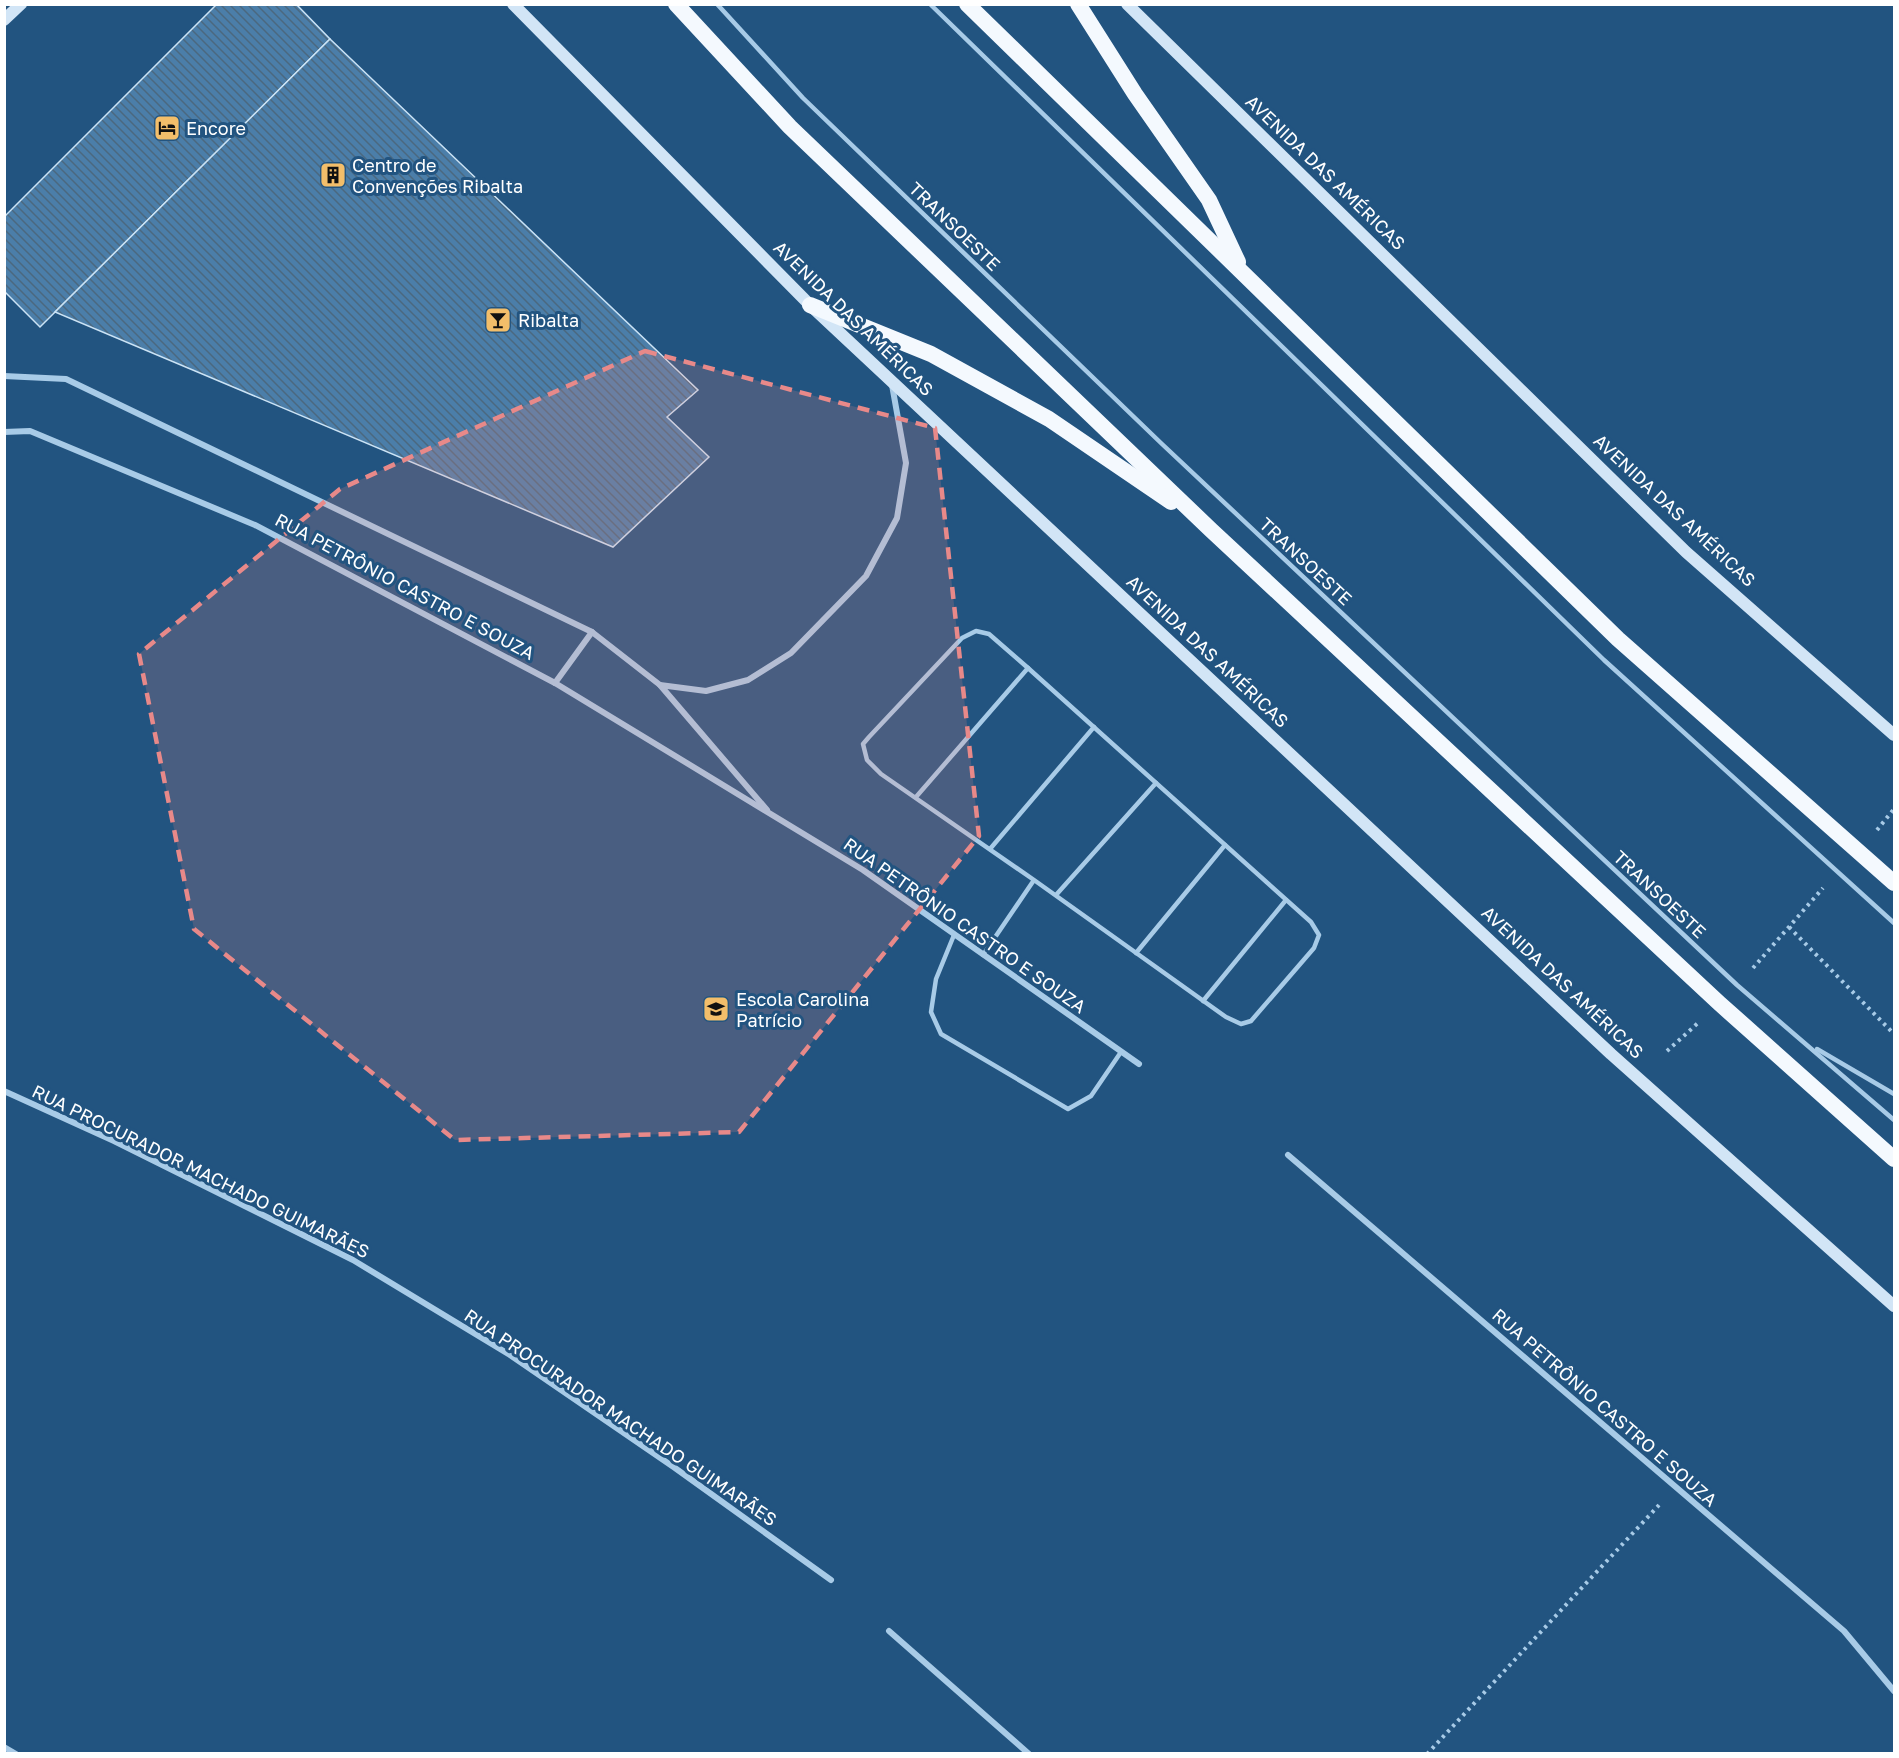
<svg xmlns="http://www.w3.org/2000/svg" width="1899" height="1758" font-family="'Golos Text',sans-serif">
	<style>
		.building { fill: url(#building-back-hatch); stroke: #cbe3f5; stroke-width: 1.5 }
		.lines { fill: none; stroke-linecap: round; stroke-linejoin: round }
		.path { stroke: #a8cbe7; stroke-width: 4; stroke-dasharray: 3 4.5; stroke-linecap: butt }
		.service { stroke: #a8cbe7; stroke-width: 4.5 }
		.minor { stroke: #a8cbe7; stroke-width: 6 }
		.secondary { stroke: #d2e5f6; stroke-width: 12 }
		.trunk { stroke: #f4f9fe; stroke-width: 16 }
		.marked { fill: #e88989; fill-opacity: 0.2; stroke: #e88989; stroke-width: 4.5; stroke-dasharray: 12 8; stroke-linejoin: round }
		.labels { text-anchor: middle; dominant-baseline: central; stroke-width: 6; stroke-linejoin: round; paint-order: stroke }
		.poi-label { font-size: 18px; fill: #fff; stroke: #225480; text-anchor: start }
		.street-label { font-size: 18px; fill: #fff; stroke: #225480 }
	</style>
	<defs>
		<pattern id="building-back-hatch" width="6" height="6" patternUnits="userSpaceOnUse" patternTransform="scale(1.5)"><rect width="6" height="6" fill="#4b7ea9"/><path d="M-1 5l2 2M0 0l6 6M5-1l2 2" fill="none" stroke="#4b687f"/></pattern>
	</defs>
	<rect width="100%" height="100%" fill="#225480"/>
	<!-- building -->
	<g class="building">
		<path d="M 217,4 L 296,4 L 330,39 L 40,327 L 4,291 L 4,217 Z"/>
		<path d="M 330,39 L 698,390 L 667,417 L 709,457 L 613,547 L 55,312 Z"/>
	</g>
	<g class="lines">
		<!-- path -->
		<g class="path">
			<path d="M 1877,830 L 1894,809"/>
			<path d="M 1789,927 L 1894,1034"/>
			<path d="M 1753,968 L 1823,888"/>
			<path d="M 1667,1051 L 1698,1023"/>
			<path d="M 1427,1754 L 1659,1505"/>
		</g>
		<!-- service -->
		<g class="service">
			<path d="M 717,4 L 803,98 L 1162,444 L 1737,985 L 1894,1120"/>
			<path d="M 930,4 L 1604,660 L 1894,923"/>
			<path d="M 916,797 L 1028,668"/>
			<path d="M 990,849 L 1094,727"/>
			<path d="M 1056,895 L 1156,783"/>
			<path d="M 954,935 L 936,979 L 931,1012 L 941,1034 L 1068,1109 L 1091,1096 L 1121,1052"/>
			<path d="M 1136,953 L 1225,845"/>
			<path d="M 983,955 L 1034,880 L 1226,1017 L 1241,1024 L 1251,1021 L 1314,948 L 1319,935 L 1311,922 L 1028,668 L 989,634 L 976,631 L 962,638 L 869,737 L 863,744 L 867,760 L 881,774 L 1034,880"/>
			<path d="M 1203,1001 L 1286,900"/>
			<path d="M 1817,1049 L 1894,1094"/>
		</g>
		<!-- minor -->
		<g class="minor">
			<path d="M 4,376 L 66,379 L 592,632 L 660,685 L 767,810"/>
			<path d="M 4,432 L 30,431 L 255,525 L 555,683 L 863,870 L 1139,1064"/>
			<path d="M 555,683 L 592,632"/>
			<path d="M 660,685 L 706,691 L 748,680 L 791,653 L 866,576 L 897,518 L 906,463 L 892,385"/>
			<path d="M 4,1091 L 114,1141 L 353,1260 L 510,1355 L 675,1468 L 831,1580"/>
			<path d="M 1288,1155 L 1844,1631 L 1894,1691"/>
			<path d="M 889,1631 L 1029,1754"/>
			<path d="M 4,1747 L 16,1754"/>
		</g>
		<!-- secondary -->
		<g class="secondary">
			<path d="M 513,4 L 810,305 L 1611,1054 L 1894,1306"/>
			<path d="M 1127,4 L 1686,552 L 1894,735"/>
			<path d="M 4,20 L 21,4"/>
		</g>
		<!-- trunk -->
		<g class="trunk">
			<path d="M 676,4 L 790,127 L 1211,530 L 1719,1003 L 1894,1159"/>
			<path d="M 967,4 L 1618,639 L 1894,883"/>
			<path d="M 1078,4 L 1135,94 L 1209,200 L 1238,262"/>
			<path d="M 810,305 L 931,354 L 1049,419 L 1171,502"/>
		</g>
	</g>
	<!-- marked area -->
	<path class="marked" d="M 645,351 L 935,428 L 979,836 L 739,1132 L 455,1140 L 194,929 L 139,654 L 340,489 Z"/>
	<!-- icons -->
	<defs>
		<symbol id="hotel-square" viewBox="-11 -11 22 22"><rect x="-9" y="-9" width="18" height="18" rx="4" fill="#f3be6a" stroke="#225480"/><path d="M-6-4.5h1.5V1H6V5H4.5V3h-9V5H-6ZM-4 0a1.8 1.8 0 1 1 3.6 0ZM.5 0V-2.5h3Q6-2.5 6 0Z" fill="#111"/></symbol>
		<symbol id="building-square" viewBox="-11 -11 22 22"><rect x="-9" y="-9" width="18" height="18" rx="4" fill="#f3be6a" stroke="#225480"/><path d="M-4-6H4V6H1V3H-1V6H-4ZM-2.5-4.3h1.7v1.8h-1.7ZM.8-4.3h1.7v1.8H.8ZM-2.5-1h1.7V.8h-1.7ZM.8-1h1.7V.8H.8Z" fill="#111"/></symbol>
		<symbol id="bar-square" viewBox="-11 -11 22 22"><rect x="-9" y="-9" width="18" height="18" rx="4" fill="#f3be6a" stroke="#225480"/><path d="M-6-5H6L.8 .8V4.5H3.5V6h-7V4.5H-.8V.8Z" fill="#111"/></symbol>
		<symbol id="school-square" viewBox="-11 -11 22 22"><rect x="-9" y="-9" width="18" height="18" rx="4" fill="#f3be6a" stroke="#225480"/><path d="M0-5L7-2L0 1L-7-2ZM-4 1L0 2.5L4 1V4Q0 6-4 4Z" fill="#111"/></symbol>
	</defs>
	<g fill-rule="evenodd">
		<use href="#hotel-square" x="152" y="113" width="30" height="30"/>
		<use href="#building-square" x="318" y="160" width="30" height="30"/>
		<use href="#bar-square" x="483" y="305" width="30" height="30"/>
		<use href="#school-square" x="701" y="994" width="30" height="30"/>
	</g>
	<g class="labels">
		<!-- poi labels -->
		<g class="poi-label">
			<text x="186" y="128">Encore</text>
			<text x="352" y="165">Centro de<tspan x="352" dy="21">Convenções Ribalta</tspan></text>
			<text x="518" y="320">Ribalta</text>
			<text x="736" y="999">Escola Carolina<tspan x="736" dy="21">Patrício</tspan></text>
		</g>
		<!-- street labels -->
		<g class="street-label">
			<text transform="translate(1326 172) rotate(44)">AVENIDA DAS AMÉRICAS</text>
			<text transform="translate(955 226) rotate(44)">TRANSOESTE</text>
			<text transform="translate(854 318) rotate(44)">AVENIDA DAS AMÉRICAS</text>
			<text transform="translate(1675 510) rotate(43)">AVENIDA DAS AMÉRICAS</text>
			<text transform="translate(1306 561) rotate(43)">TRANSOESTE</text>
			<text transform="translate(405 586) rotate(28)">RUA PETRÔNIO CASTRO E SOUZA</text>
			<text transform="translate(1208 651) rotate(43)">AVENIDA DAS AMÉRICAS</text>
			<text transform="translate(1660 894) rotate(43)">TRANSOESTE</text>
			<text transform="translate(965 925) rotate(35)">RUA PETRÔNIO CASTRO E SOUZA</text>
			<text transform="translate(1563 982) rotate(43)">AVENIDA DAS AMÉRICAS</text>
			<text transform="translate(201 1171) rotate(26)">RUA PROCURADOR MACHADO GUIMARÃES</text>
			<text transform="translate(1605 1407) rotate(41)">RUA PETRÔNIO CASTRO E SOUZA</text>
			<text transform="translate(621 1417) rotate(34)">RUA PROCURADOR MACHADO GUIMARÃES</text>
		</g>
	</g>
	<!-- border -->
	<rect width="1899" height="1758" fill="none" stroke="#ffffff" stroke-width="12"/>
</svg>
